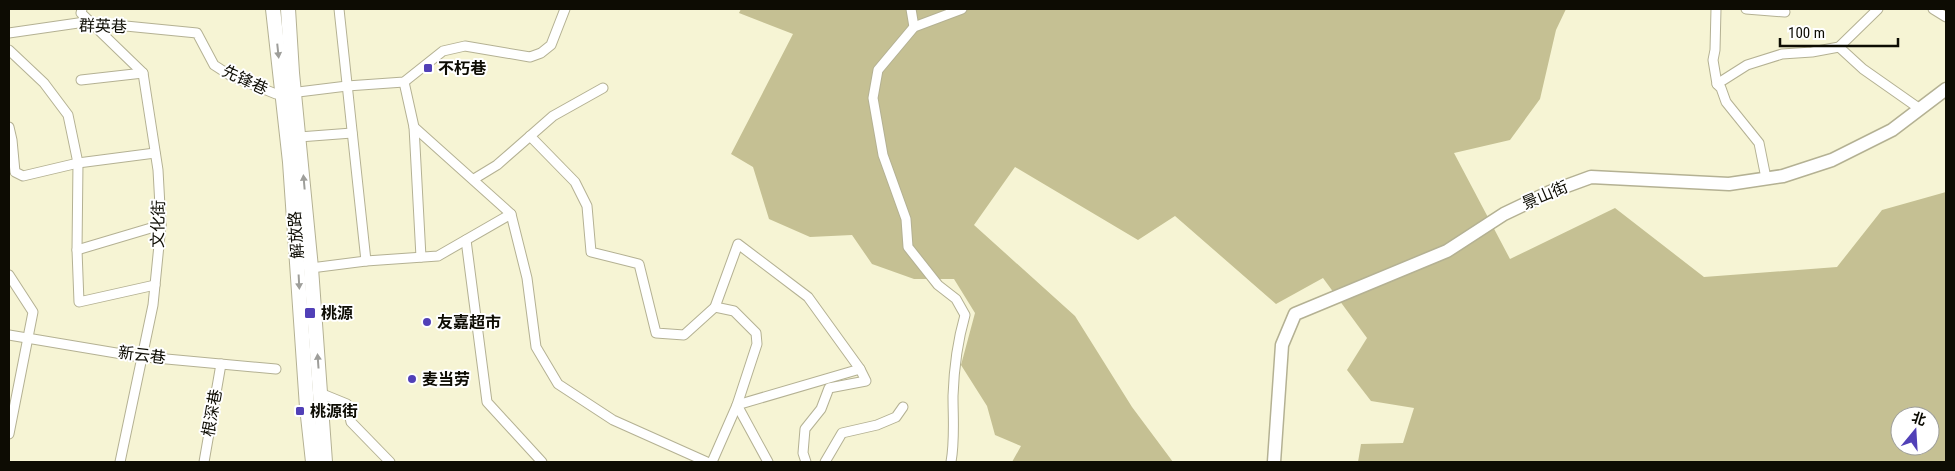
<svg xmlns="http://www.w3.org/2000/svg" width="1955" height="471" font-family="'Roboto Condensed','Noto Sans SC',sans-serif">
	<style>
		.green { fill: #c5c093; fill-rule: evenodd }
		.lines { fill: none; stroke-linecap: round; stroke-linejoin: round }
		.street-casing { stroke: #b4b193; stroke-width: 11 }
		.secondary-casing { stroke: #b4b193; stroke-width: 15 }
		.primary-casing { stroke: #b4b193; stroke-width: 16 }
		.street { stroke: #fff; stroke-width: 9 }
		.secondary { stroke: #fff; stroke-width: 12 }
		.primary { stroke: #fff; stroke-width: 14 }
		.oneway { fill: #9e9e9a }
		.poi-dot { fill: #5140b7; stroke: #fff; stroke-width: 2 }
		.labels { text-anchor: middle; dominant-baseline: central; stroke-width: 4; stroke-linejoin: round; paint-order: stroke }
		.street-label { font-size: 16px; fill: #0d0c03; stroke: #fff }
		.poi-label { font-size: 16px; font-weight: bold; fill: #0d0c03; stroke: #fff; text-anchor: start }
	</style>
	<rect width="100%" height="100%" fill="#f6f4d4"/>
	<!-- green -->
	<path class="green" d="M 741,9 L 1566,9 L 1556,30 L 1540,99 L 1510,140 L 1454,153 L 1510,259 L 1615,208 L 1704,277 L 1837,267 L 1882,210 L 1946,192 L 1946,462 L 1358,462 L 1361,444 L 1403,443 L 1414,408 L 1371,401 L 1347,370 L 1367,338 L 1323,278 L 1276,304 L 1175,216 L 1138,240 L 1015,167 L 974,225 L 1075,316 L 1132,407 L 1173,462 L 1012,462 L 1021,446 L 995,435 L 987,406 L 961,365 L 975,313 L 954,279 L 914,279 L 872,264 L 852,235 L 810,237 L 769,219 L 753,167 L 731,154 L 793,34 L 739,13 ZM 1900,416 L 1930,416 L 1930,446 L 1900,446 Z"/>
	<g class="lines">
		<defs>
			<g id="street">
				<path d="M 82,9 L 81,13 L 143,73 L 158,170 L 161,225 L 153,305 L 120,462"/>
				<path d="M 339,9 L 366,261"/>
				<path d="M 911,9 L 914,27"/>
				<path d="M 1716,9 L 1715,50 L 1713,60 L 1717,84 L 1721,88 L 1726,102 L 1759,143 L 1766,178"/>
				<path d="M 1746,9 L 1785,12"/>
				<path d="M 1933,9 L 1946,17"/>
				<path d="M 9,33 L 85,22 L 197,33 L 214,65 L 231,76 L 276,94 L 282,94 L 347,86 L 404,82 L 443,51 L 465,46 L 530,57 L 541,53 L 551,45 L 565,9"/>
				<path d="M 1839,47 L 1863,69 L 1920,109"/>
				<path d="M 9,50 L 44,83 L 68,115 L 78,163 L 77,250 L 79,302 L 155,285"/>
				<path d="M 81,80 L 143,73"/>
				<path d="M 404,82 L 414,127 L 511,214"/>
				<path d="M 1717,84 L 1747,65 L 1782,54 L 1812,52 L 1839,47 L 1878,9"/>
				<path d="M 9,127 L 12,140 L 15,172 L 23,176 L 78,163 L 155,153"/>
				<path d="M 414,127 L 421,257"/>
				<path d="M 530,136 L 575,182 L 587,206 L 591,252 L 639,264 L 656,333 L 684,335 L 715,307 L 738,244 L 808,297 L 860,369 L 737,405 L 768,462"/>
				<path d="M 299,137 L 352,133"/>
				<path d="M 474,179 L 497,165 L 553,116 L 603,88"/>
				<path d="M 466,240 L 487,402 L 542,462"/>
				<path d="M 77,250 L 161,225"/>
				<path d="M 311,268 L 366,261 L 438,256 L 511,214 L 527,278 L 536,347 L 558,384 L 613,420 L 707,462"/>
				<path d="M 9,275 L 33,312 L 9,434"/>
				<path d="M 9,335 L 134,356 L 276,369"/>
				<path d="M 320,393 L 347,404 L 351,422 L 390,462"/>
				<path d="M 204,462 L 221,364"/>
				<path d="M 712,462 L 737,405 L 757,344 L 756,333 L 734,311 L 715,307"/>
				<path d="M 806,462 L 803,453 L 805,429 L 821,409 L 829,388 L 866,381 L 860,369"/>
				<path d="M 825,462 L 842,433 L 877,425 L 896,417 L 903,407"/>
				<path d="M 951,462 C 955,440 953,418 953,396 C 954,367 957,343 965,315 L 956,299 L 938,285 L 908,247 L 906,219 L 883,155 L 873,98 L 878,70 L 914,27 L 962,9"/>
			</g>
			<path id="secondary" d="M 1274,462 L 1282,345 L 1295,314 L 1447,251 L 1504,214 L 1550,192 L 1591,177 L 1729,184 L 1783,176 L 1832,160 L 1892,130 L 1946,89"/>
			<g id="primary">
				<path d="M 273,9 L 290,162 L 307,407 L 313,462"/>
				<path d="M 288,9 L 292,73 L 311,268 L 325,462"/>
			</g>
		</defs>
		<!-- street casing -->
		<use href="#street" class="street-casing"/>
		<!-- secondary casing -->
		<use href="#secondary" class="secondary-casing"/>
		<!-- primary casing -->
		<use href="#primary" class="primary-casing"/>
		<!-- street -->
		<use href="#street" class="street"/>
		<!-- secondary -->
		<use href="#secondary" class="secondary"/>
		<!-- primary -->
		<use href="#primary" class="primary"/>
	</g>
	<!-- one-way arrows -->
	<defs><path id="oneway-solid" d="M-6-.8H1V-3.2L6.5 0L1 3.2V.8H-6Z" transform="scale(1.25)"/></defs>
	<g class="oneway">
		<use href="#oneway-solid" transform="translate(278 51) rotate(84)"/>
		<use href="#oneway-solid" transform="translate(304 182) rotate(-95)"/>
		<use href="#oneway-solid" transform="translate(299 282) rotate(87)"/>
		<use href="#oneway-solid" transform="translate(318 361) rotate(-94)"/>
	</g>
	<!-- markers -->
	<g class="poi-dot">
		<rect x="423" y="63" width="10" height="10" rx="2.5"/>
		<rect x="304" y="307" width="12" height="12" rx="2.5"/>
		<circle cx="427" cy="322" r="5"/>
		<circle cx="412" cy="379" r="5"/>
		<rect x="295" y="406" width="10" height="10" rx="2.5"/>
	</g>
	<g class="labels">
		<!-- street labels -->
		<g class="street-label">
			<text transform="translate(103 26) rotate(2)">群英巷</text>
			<text transform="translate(245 80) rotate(25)">先锋巷</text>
			<text transform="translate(1545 195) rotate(-23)">景山街</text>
			<text transform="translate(158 224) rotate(-89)">文化街</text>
			<text transform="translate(296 235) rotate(-94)">解放路</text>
			<text transform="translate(142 355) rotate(7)">新云巷</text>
			<text transform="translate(212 413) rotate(-80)">根深巷</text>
		</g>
		<!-- poi labels -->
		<g class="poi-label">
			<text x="438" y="68">不朽巷</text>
			<text x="321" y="313">桃源</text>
			<text x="437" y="322">友嘉超市</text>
			<text x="422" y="379">麦当劳</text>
			<text x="310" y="411">桃源街</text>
		</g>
	</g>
	<!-- border -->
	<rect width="1955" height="471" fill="none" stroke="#0d0c03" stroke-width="20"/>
	<!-- north arrow -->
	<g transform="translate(1915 431) rotate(18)"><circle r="24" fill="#ffffff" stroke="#9e9e9a"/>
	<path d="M0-4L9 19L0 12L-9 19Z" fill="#5140b7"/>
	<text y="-8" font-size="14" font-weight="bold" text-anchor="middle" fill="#0d0c03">北</text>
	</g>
	<!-- scale -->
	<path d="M1780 38v8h118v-8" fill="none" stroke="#0d0c03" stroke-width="2.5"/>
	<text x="1788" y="38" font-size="15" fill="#0d0c03" stroke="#ffffff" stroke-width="4" paint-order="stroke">100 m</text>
</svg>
